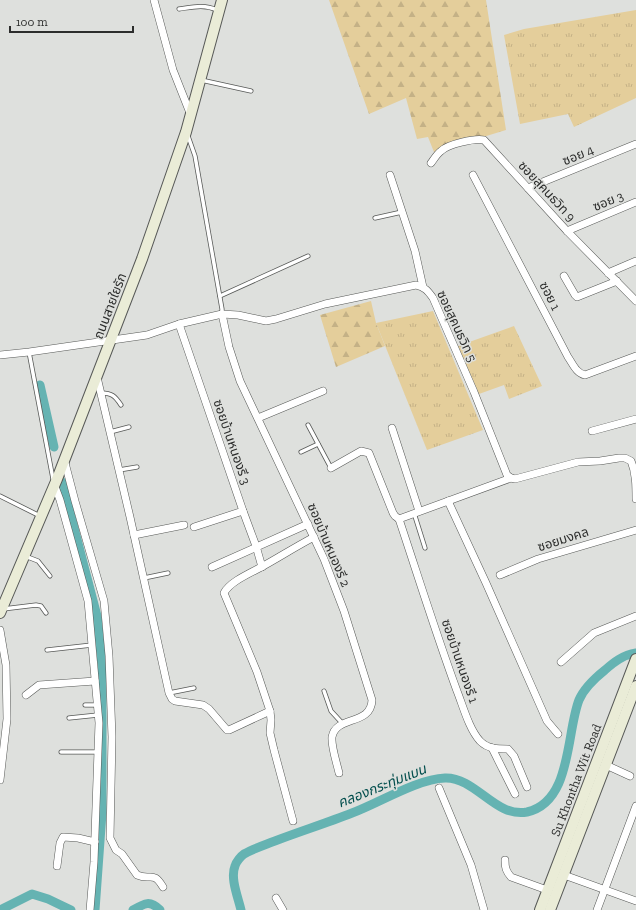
<svg xmlns="http://www.w3.org/2000/svg" width="636" height="910" font-family="'Zilla Slab','Noto Sans Thai',serif">
	<style>
		.grass { fill: url(#grass-tufts) }
		.forest { fill: url(#forest-firs) }
		.lines { fill: none; stroke-linecap: round; stroke-linejoin: round }
		.canal { stroke: #65b3b2; stroke-width: 9 }
		.lane-casing { stroke: #575957; stroke-width: 5 }
		.street-casing { stroke: #575957; stroke-width: 8 }
		.secondary-casing { stroke: #575957; stroke-width: 12 }
		.lane { stroke: #fff; stroke-width: 3.5 }
		.street { stroke: #fff; stroke-width: 7 }
		.secondary { stroke: #eaecd7; stroke-width: 10 }
		.labels { text-anchor: middle; dominant-baseline: central; stroke-width: 3; stroke-linejoin: round; paint-order: stroke }
		.street-label { font-size: 13px; fill: #2c2d2c; stroke: #dee0dd }
		.water-label { font-size: 14px; font-style: italic; fill: #014d4c; stroke: #dee0dd }
	</style>
	<defs>
		<pattern id="grass-tufts" width="24" height="20" patternUnits="userSpaceOnUse"><rect width="24" height="20" fill="#e4ce9b"/><path d="M3 7l-1-3M5 7V3M7 7l1-3M15 17l-1-3M17 17v-4M19 17l1-3" fill="none" stroke="#c4b186"/></pattern>
		<pattern id="forest-firs" width="22" height="20" patternUnits="userSpaceOnUse"><rect width="22" height="20" fill="#e4ce9b"/><path d="M5 1l3.5 6h-7zM16 11l3.5 6h-7z" fill="#c4b186"/></pattern>
	</defs>
	<rect width="100%" height="100%" fill="#dee0dd"/>
	<!-- grass -->
	<g class="grass">
		<path d="M 636,10 L 636,98 L 574,127 L 568,114 L 520,124 L 504,35 L 524,29 Z"/>
		<path d="M 433,311 L 483,430 L 427,450 L 376,323 Z"/>
		<path d="M 514,326 L 542,386 L 509,399 L 504,385 L 479,394 L 458,346 Z"/>
	</g>
	<!-- forest -->
	<g class="forest">
		<path d="M 329,0 L 486,0 L 506,130 L 434,152 L 428,137 L 417,139 L 406,98 L 369,114 Z"/>
		<path d="M 371,301 L 376,323 L 385,346 L 336,367 L 320,315 Z"/>
	</g>
	<g class="lines">
		<!-- canal -->
		<g class="canal">
			<path d="M 40,385 L 54,447"/>
			<path d="M 62,482 L 97,616 L 102,665 L 102,813 L 95,910"/>
			<path d="M 0,910 L 32,894 L 48,899 L 71,910"/>
			<path d="M 133,910 C 145,903 150,900 160,910"/>
			<path d="M 241,910 C 238,897 230,878 235,866 C 236,862 241,856 244,854 C 251,850 259,847 267,844 C 295,833 324,824 352,813 C 379,803 417,779 445,778 C 476,777 495,818 527,812 C 572,802 566,733 579,700 C 584,688 595,678 605,670 C 614,662 623,655 636,653"/>
		</g>
		<defs>
			<g id="lane">
				<path d="M 179,9 C 193,7 204,4 217,10"/>
				<path d="M 201,80 L 251,91"/>
				<path d="M 188,136 L 195,156 L 222,309 L 222,314"/>
				<path d="M 375,218 L 402,212"/>
				<path d="M 220,296 L 308,256"/>
				<path d="M 29,352 L 53,479"/>
				<path d="M 101,393 C 112,393 115,396 121,405"/>
				<path d="M 308,425 L 331,468"/>
				<path d="M 110,432 L 129,427"/>
				<path d="M 301,452 L 318,444"/>
				<path d="M 119,470 L 137,467"/>
				<path d="M 0,496 L 40,516"/>
				<path d="M 414,513 L 425,548"/>
				<path d="M 25,556 L 38,561 L 50,576"/>
				<path d="M 144,578 L 168,573"/>
				<path d="M 3,609 L 36,605 L 41,606 L 46,613"/>
				<path d="M 47,650 L 92,645"/>
				<path d="M 324,691 L 331,711 L 343,724"/>
				<path d="M 169,693 L 194,688"/>
				<path d="M 85,705 L 98,705"/>
				<path d="M 69,718 L 98,715"/>
				<path d="M 61,752 L 98,752"/>
			</g>
			<g id="street">
				<path d="M 154,0 L 173,70 L 190,113"/>
				<path d="M 431,163 C 434,159 437,154 441,151 C 448,144 475,138 484,140 L 567,231 L 636,301"/>
				<path d="M 390,175 L 415,251 L 423,287"/>
				<path d="M 473,175 L 568,357 C 573,364 576,373 585,375 L 636,356"/>
				<path d="M 528,188 L 636,144"/>
				<path d="M 567,231 L 636,202"/>
				<path d="M 608,273 L 636,261"/>
				<path d="M 564,276 L 575,295 L 577,297 L 617,281"/>
				<path d="M 222,314 L 229,347 L 240,381 L 324,559 L 344,611 L 372,700 C 371,726 336,715 332,737 C 331,746 337,764 339,773"/>
				<path d="M 179,324 L 243,511 L 256,546 L 262,567"/>
				<path d="M 0,355 L 29,352 L 147,335 L 179,324 L 222,314 L 238,315 L 266,321 L 276,319 L 325,304 L 416,285 C 425,287 428,291 433,298 L 474,392 L 507,475 L 511,478 L 515,479 L 578,462 L 600,461 L 619,458 L 625,458 L 631,461 C 636,473 636,486 636,499"/>
				<path d="M 97,377 L 130,517 L 169,693 L 172,699 L 175,701 L 203,705 L 209,709 L 227,730 L 229,730 L 270,711"/>
				<path d="M 258,418 L 323,391"/>
				<path d="M 392,428 L 419,511"/>
				<path d="M 592,431 L 636,419"/>
				<path d="M 64,459 L 75,501 L 104,601 L 109,656 L 112,737 L 110,838 L 116,850 L 122,854 L 137,875 C 151,881 153,870 163,887"/>
				<path d="M 331,468 L 361,451 L 369,453 L 393,513 L 395,516 L 399,519 L 511,478"/>
				<path d="M 54,484 L 60,500 L 88,601 L 99,723 L 94,862 L 90,910"/>
				<path d="M 448,501 L 486,583 L 547,721 L 558,734"/>
				<path d="M 399,519 C 418,576 436,634 457,691 C 463,706 469,729 480,741 C 488,749 497,749 508,749 L 514,756 L 527,787"/>
				<path d="M 194,527 L 243,511"/>
				<path d="M 134,535 L 184,525"/>
				<path d="M 212,567 L 308,524"/>
				<path d="M 500,575 L 538,559 L 636,530"/>
				<path d="M 0,630 L 6,665 L 7,719 L 0,780"/>
				<path d="M 561,662 L 594,633 L 636,616"/>
				<path d="M 26,695 L 39,685 L 95,681"/>
				<path d="M 492,748 L 515,794"/>
				<path d="M 606,765 L 630,776"/>
				<path d="M 439,788 L 471,865 L 484,910"/>
				<path d="M 293,821 L 274,750 L 270,733 L 271,720 L 270,711 L 257,672 L 224,593 C 230,581 253,572 265,565 C 281,556 297,546 314,537"/>
				<path d="M 505,860 C 505,868 506,871 511,877 L 547,890"/>
				<path d="M 57,866 L 60,843 L 63,837 L 78,838 L 95,842"/>
				<path d="M 564,875 L 636,901"/>
				<path d="M 276,898 L 283,910"/>
				<path d="M 597,910 L 636,806"/>
			</g>
			<g id="secondary">
				<path d="M 0,613 L 57,479 L 142,259 L 186,132 L 222,0"/>
				<path d="M 540,910 L 636,659"/>
				<path d="M 550,910 L 636,686"/>
			</g>
		</defs>
		<!-- lane casing -->
		<use href="#lane" class="lane-casing"/>
		<!-- street casing -->
		<use href="#street" class="street-casing"/>
		<!-- secondary casing -->
		<use href="#secondary" class="secondary-casing"/>
		<!-- lane -->
		<use href="#lane" class="lane"/>
		<!-- street -->
		<use href="#street" class="street"/>
		<!-- secondary -->
		<use href="#secondary" class="secondary"/>
	</g>
	<g class="labels">
		<!-- street labels -->
		<g class="street-label">
			<text transform="translate(578 155) rotate(-23)">ซอย 4</text>
			<text transform="translate(547 191) rotate(47)">ซอยสุคนธวิท 9</text>
			<text transform="translate(608 201) rotate(-23)">ซอย 3</text>
			<text transform="translate(550 296) rotate(63)">ซอย 1</text>
			<text transform="translate(110 306) rotate(-69)">ถนนสายใยรัก</text>
			<text transform="translate(457 326) rotate(65)">ซอยสุคนธวิท 5</text>
			<text transform="translate(232 442) rotate(71)">ซอยบ้านหนองรี 3</text>
			<text transform="translate(563 539) rotate(-18)">ซอยมงคล</text>
			<text transform="translate(329 545) rotate(67)">ซอยบ้านหนองรี 2</text>
			<text transform="translate(460 661) rotate(71)">ซอยบ้านหนองรี 1</text>
			<text transform="translate(576 780) rotate(-69)">Su Khontha Wit Road</text>
		</g>
		<!-- water labels -->
		<g class="water-label">
			<text transform="translate(382 786) rotate(-22)">คลองกระทุ่มแบน</text>
		</g>
	</g>
	<!-- scale -->
	<path d="M10 26v6h123v-6" fill="none" stroke="#2c2d2c" stroke-width="2"/>
	<text x="16" y="26" font-size="12" fill="#2c2d2c" stroke="#dee0dd" stroke-width="3" paint-order="stroke">100 m</text>
</svg>
